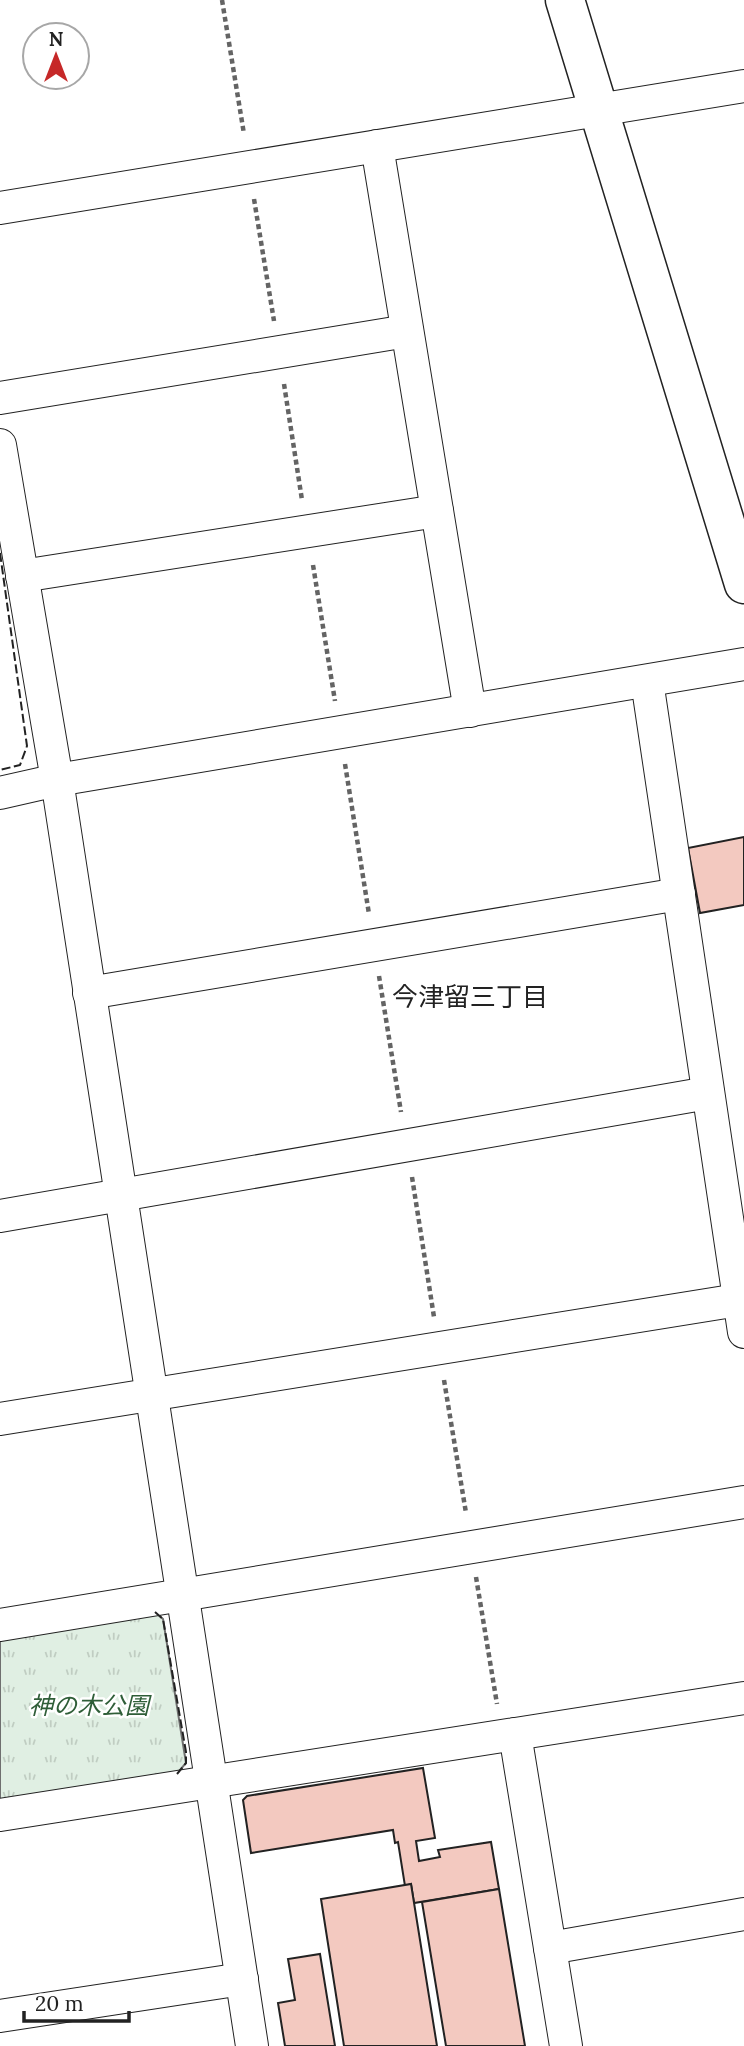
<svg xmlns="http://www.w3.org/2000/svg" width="744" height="2046" font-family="Lora,'Noto Sans JP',serif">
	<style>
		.park { fill: url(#park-tufts); stroke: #6f6f6f; stroke-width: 2 }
		.building { fill: #f3c9c0; stroke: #222; stroke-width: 2 }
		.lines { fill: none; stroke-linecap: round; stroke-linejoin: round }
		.minor-casing { stroke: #222; stroke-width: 34 }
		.tertiary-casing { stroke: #222; stroke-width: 41 }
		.path { stroke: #646464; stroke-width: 4.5; stroke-dasharray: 5 3.5; stroke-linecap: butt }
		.minor { stroke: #fff; stroke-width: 32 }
		.tertiary { stroke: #fff; stroke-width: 38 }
		.fence { stroke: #222; stroke-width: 2; stroke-dasharray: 9 3.5; stroke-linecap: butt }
		.labels { text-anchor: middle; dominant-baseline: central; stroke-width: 5; stroke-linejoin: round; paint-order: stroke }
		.park-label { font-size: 24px; font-style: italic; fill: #2f5e38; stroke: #fff }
		.neighbourhood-label { font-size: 26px; fill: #222; stroke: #fff }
	</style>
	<defs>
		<pattern id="park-tufts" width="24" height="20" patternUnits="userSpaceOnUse" patternTransform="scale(1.75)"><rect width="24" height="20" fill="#e0efe3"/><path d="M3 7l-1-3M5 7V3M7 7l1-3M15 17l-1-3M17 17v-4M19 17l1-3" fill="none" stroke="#c0cdc2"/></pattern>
	</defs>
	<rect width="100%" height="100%" fill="#fff"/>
	<!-- park -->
	<path class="park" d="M 152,1609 L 163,1619 L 186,1763 L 174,1777 L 0,1804 L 0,1634 Z"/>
	<!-- building -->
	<g class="building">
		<path d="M 744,837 L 744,905 L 700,913 L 688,848 Z"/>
		<path d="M 423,1768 L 435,1838 L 416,1841 L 419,1861 L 440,1857 L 438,1850 L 491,1842 L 499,1889 L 414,1903 L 411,1884 L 405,1886 L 398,1842 L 395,1843 L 393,1830 L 251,1853 L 243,1800 L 247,1796 Z"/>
		<path d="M 411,1884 L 437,2046 L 344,2046 L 321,1899 Z"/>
		<path d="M 499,1889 L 525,2046 L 446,2046 L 422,1902 Z"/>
		<path d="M 320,1954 L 335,2046 L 285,2046 L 278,2003 L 295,2000 L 288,1959 Z"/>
	</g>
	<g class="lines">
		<defs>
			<g id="minor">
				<path d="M 377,146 L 470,711"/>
				<path d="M 0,208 L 744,86"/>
				<path d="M 0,398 L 407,331"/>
				<path d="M 0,445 L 57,780 L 252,2046"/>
				<path d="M 22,576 L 437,511"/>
				<path d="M 647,681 L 744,1332"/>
				<path d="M 0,793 L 57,780 L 744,664"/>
				<path d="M 89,993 L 679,894"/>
				<path d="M 0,1216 L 708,1093"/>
				<path d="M 0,1419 L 744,1299"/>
				<path d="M 0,1625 L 744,1502"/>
				<path d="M 515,1734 L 566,2046"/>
				<path d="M 0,1815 L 744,1698"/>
				<path d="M 550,1948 L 744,1914"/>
				<path d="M 0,2016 L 242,1979"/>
			</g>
			<path id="tertiary" d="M 565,0 L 744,584"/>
		</defs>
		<!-- minor casing -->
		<use href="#minor" class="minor-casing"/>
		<!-- tertiary casing -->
		<use href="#tertiary" class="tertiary-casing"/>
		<!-- path -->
		<g class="path">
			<path d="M 222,0 L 244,134"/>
			<path d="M 254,199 L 274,321"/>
			<path d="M 284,384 L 302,500"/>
			<path d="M 313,565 L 335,701"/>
			<path d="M 345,764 L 369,914"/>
			<path d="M 379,976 L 401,1112"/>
			<path d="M 412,1177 L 434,1317"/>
			<path d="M 444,1380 L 466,1513"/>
			<path d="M 476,1577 L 497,1704"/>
		</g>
		<!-- minor -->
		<use href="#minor" class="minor"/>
		<!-- tertiary -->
		<use href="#tertiary" class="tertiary"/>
		<!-- fence -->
		<g class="fence">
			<path d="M 0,553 L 27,746 L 20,765 L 0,770"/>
			<path d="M 155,1612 L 163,1619 L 186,1752 L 186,1763 L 177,1774"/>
		</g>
	</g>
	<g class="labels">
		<!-- park labels -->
		<g class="park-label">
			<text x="89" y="1705">神の木公園</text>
		</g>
		<!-- neighbourhood labels -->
		<g class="neighbourhood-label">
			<text x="470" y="996">今津留三丁目</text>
		</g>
	</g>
	<!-- north arrow -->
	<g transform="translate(56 56)"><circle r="33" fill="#ffffff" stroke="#a7a7a7" stroke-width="2"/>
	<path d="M0-5L12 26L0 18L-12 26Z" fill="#c62828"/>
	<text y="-10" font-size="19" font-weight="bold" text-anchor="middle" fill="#222222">N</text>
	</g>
	<!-- scale -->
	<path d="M24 2011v10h105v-10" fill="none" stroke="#222222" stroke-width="3.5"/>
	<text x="35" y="2011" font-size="21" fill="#222222" stroke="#ffffff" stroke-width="5" paint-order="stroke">20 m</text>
</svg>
